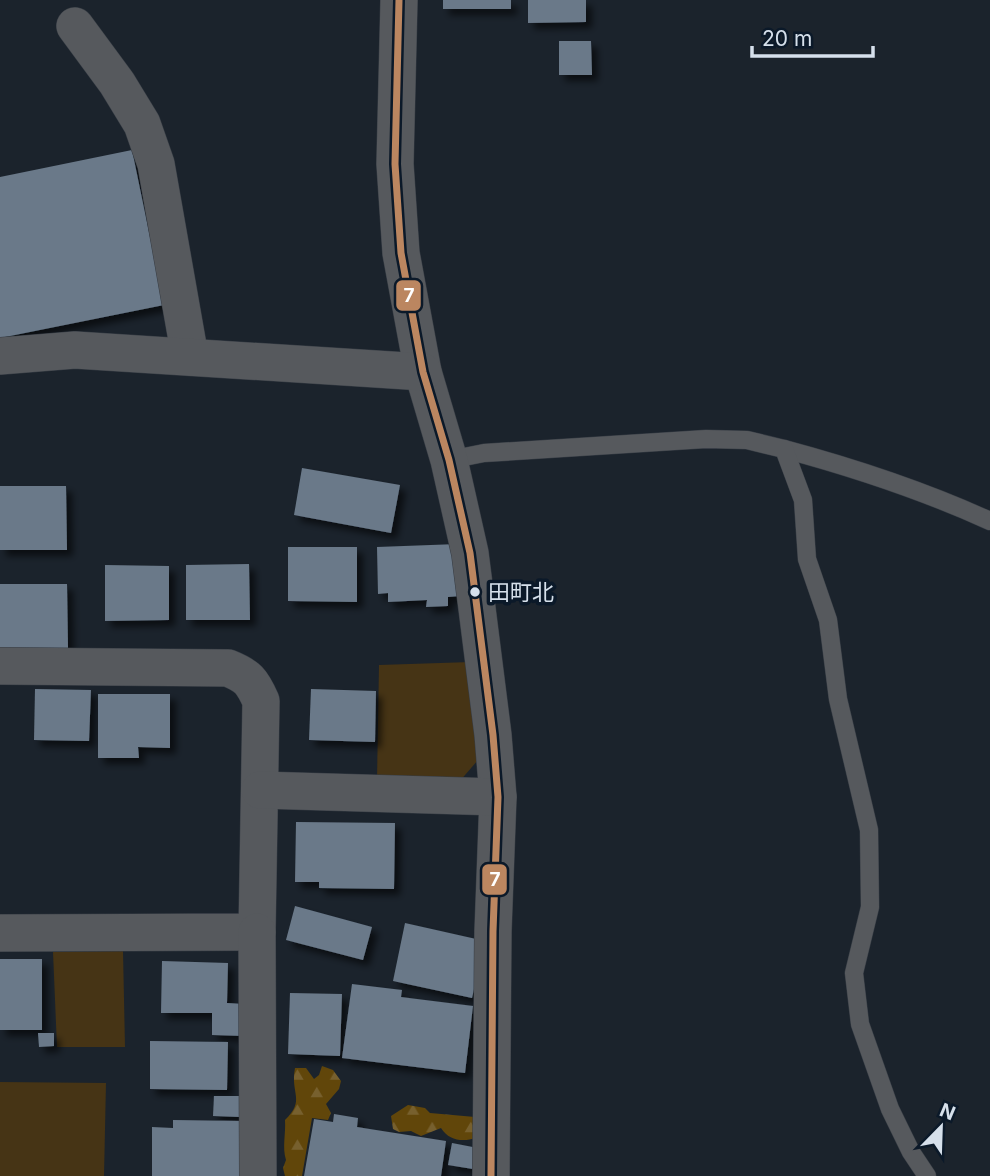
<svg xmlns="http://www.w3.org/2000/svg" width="990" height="1176" font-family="Inter,'Noto Sans JP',sans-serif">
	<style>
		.grass { fill: #463415 }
		.forest { fill: url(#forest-firs) }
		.building { fill: #6a7989; filter: url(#shadow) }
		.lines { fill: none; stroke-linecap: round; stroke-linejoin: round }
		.service-casing { stroke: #373d45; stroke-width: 19 }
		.minor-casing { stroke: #373d45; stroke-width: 38 }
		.service { stroke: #56595d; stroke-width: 18 }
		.minor { stroke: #56595d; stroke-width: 37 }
		.bus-1-casing { stroke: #0b1929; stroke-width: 12 }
		.bus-1 { stroke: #bb8660; stroke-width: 7 }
		.bus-dot { fill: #d6e0eb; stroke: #0b1929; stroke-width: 2.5 }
		.labels { text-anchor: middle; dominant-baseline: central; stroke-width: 7; stroke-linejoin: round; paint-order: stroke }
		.bus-label { font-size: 22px; fill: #d6e0eb; stroke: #0b1929; text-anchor: start }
		.line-badge { stroke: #0b1929; stroke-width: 2.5 }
		.badge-label { font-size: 19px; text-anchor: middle; font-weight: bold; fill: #fff }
	</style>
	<defs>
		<pattern id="forest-firs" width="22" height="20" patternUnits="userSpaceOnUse" patternTransform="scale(1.75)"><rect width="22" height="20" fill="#61460a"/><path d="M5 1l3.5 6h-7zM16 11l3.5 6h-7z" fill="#77602e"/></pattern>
		<filter id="shadow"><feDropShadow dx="6" dy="6" stdDeviation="3.5" flood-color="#0009"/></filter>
	</defs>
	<rect width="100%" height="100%" fill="#1b232c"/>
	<!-- grass -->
	<g class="grass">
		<path d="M 471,662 L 478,760 L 459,782 L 377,780 L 379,665 Z"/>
		<path d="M 123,951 L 125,1047 L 57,1047 L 53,952 Z"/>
		<path d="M 0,1082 L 106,1083 L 104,1176 L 0,1176 Z"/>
	</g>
	<!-- forest -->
	<g class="forest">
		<path d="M 322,1066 L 333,1070 L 341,1081 L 339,1089 L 326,1104 L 331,1113 L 328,1120 L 312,1118 L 302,1176 L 285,1176 L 283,1168 L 286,1160 C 282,1147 286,1134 285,1120 C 306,1100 290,1094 295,1068 L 306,1068 L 314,1079 L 319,1075 Z"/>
		<path d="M 408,1105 L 425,1108 L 430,1113 L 475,1117 L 476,1138 C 463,1142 449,1141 441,1128 L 421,1136 L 411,1131 L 399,1132 L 393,1129 L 391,1116 Z"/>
	</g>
	<!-- building -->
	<g class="building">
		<rect x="443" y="0" width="68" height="9"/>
		<path d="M 528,0 L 586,0 L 586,22 L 528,23 Z"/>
		<path d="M 559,41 L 591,41 L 592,75 L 559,75 Z"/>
		<path d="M 132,150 L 164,305 L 0,338 L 0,177 Z"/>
		<path d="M 302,468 L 400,485 L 391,533 L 294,515 Z"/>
		<path d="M 0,486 L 66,486 L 67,550 L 0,550 Z"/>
		<path d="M 458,544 L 460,596 L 448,597 L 448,606 L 426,607 L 427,600 L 388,602 L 388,593 L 378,594 L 377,547 Z"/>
		<path d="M 288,547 L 357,547 L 357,602 L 288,601 Z"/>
		<path d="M 249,564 L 250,620 L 186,620 L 186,565 Z"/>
		<path d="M 105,565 L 169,566 L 169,620 L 105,621 Z"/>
		<path d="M 0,584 L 67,584 L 68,648 L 0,648 Z"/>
		<path d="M 35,689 L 91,690 L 89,741 L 34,740 Z"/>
		<path d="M 311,689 L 376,691 L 375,742 L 309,740 Z"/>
		<path d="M 98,694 L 170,694 L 170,748 L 138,747 L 139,758 L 98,758 Z"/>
		<path d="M 296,822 L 395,823 L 394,889 L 319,888 L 319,882 L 295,882 Z"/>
		<path d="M 295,906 L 372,927 L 363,960 L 286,940 Z"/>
		<path d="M 405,923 L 485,941 L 472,998 L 393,981 Z"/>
		<rect x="0" y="959" width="42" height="71"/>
		<path d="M 162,961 L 228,963 L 227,1003 L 245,1004 L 244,1036 L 212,1035 L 212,1013 L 161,1013 Z"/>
		<path d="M 352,984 L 402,990 L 401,997 L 473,1006 L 465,1073 L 342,1058 Z"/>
		<path d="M 290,993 L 342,994 L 340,1056 L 288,1054 Z"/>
		<path d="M 38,1033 L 54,1033 L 54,1046 L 39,1047 Z"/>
		<path d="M 150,1041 L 228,1042 L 227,1090 L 150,1089 Z"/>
		<path d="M 214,1096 L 241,1096 L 240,1117 L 213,1116 Z"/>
		<path d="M 334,1114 L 358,1118 L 357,1127 L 446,1141 L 441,1176 L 304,1176 L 314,1119 L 333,1122 Z"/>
		<path d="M 173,1120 L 243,1121 L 243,1176 L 152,1176 L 152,1127 L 173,1128 Z"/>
		<path d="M 452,1143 L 483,1149 L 479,1170 L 448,1165 Z"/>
	</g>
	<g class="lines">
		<defs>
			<g id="service">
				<path d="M 784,449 C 855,468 924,491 990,521"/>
				<path d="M 449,460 L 484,453 L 706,439 L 747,440 L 784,449 L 803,500 L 807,559 L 828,620 L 838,699 L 869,830 L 870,907 L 854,973 L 860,1024 L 890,1109 L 911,1152 L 927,1176"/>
			</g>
			<g id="minor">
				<path d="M 399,0 L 395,164 L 401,253 L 423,372 L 449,460 L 470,553 L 493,735 L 498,797 L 493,931 L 491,1176"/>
				<path d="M 75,26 L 117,83 L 142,124 L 156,164 L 190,357"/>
				<path d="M 0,356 L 75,350 L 423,372"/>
				<path d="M 0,666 L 228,668 C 248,676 252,681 261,701 L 257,932 L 0,933"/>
				<path d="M 260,790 L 498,797"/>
				<path d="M 257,932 L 258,1176"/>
			</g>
		</defs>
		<!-- service casing -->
		<use href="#service" class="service-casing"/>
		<!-- minor casing -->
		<use href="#minor" class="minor-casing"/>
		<!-- service -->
		<use href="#service" class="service"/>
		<!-- minor -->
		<use href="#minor" class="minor"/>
		<defs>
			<path id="bus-1" d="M 399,0 L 395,164 L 401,253 L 423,372 L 449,460 L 470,553 L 493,735 L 498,797 L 493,931 L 491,1176"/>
		</defs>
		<!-- bus-1 casing -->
		<use href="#bus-1" class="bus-1-casing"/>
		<!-- bus-1 -->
		<use href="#bus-1" class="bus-1"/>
	</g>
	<!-- markers -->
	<circle class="bus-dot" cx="475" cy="592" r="6"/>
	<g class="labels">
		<!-- bus labels -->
		<g class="bus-label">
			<text x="488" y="592">田町北</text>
		</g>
	</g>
	<g class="line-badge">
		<rect x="395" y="279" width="27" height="33" rx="7" fill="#bb8660"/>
		<rect x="481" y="863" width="27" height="33" rx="7" fill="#bb8660"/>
	</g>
	<g class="badge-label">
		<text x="409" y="302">7</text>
		<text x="495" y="886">7</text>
	</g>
	<!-- north arrow -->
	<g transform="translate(941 1127) rotate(23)" stroke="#0b1929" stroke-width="5" paint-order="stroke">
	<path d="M0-5L12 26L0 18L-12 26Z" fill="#d6e0eb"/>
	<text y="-10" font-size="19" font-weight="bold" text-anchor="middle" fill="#d6e0eb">N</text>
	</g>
	<!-- scale -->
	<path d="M752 46v10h121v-10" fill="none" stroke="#d6e0eb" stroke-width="3.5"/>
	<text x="762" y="46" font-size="21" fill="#d6e0eb" stroke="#0b1929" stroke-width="5" paint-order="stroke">20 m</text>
</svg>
